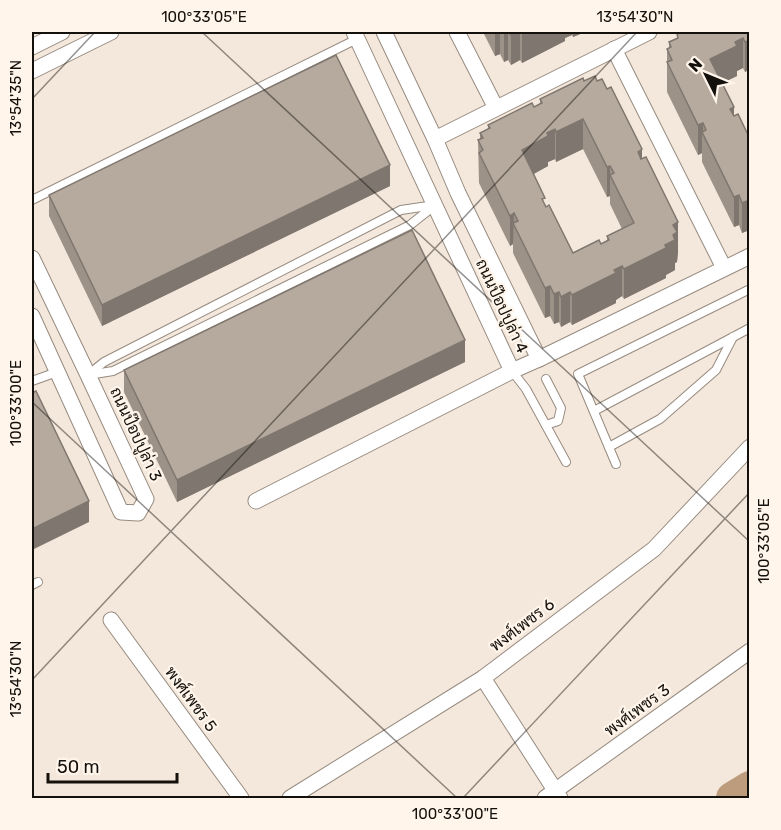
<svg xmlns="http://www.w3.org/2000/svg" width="781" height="830" font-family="Rubik,Sarabun,sans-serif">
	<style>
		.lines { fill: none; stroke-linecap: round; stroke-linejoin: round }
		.river { stroke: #bc9c7d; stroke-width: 32 }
		.service-casing { stroke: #978b80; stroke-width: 10 }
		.minor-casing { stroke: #978b80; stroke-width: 17 }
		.service { stroke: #fff; stroke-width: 8 }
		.minor { stroke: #fff; stroke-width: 15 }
		.wall { fill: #9d9288; fill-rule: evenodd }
		.shaded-wall { fill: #7f776f }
		.building { fill: #b6aa9e; stroke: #7f776f; stroke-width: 1.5; fill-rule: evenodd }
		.ticks { fill: none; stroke: #14100b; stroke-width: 1.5; stroke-opacity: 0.45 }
		.labels { text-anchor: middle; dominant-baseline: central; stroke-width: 4.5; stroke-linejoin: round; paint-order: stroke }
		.street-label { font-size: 16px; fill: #14100b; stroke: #fff5eb }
		.neatline { fill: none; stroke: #14100b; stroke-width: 2 }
		.ticks-label { font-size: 15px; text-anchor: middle; fill: #14100b }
	</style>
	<rect width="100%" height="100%" fill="#f4e7db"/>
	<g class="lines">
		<!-- river -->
		<path class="river" d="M 732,798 L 750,787"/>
		<defs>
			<g id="service">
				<path d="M 32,200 L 357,39"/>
				<path d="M 512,371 L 526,389 L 566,462"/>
				<path d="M 88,375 L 104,362 L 401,210 L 435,205"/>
				<path d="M 88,375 L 113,371 L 410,225 L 434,206"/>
				<path d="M 32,381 L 57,372"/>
				<path d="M 594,411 L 750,328"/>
				<path d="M 546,425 L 558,421 L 561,408 L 546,379"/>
				<path d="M 609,447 L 660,419 L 716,370 L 733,337"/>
				<path d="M 616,464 L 578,374 L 750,289"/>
				<path d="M 32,585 L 38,582"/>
			</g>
			<g id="minor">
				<path d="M 354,32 L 512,371"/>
				<path d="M 384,32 L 435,139 L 458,193 L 539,359"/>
				<path d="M 457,32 L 496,108"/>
				<path d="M 32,47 L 62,32"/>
				<path d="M 614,49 L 724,268"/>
				<path d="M 32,71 L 111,32"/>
				<path d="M 435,139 L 649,32"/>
				<path d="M 32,258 L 88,375 L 146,499 L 138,513 L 121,512 L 32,316"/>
				<path d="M 256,501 L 512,371 L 539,359 L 750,256"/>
				<path d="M 111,620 L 241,798"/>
				<path d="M 483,678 L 560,798"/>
				<path d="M 290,798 L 483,678 L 654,549 L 750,447"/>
				<path d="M 545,798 L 750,651"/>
			</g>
		</defs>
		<!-- service casing -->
		<use href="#service" class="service-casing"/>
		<!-- minor casing -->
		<use href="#minor" class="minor-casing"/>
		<!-- service -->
		<use href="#service" class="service"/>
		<!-- minor -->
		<use href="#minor" class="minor"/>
	</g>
	<!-- wall -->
	<g class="wall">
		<path d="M 483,32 L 585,32 L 573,37 L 572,35 L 565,38 L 565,41 L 522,63 L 520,60 L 511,65 L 508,60 L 504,62 L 500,54 L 495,56 Z"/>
		<path d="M 750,32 L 750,69 L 745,72 L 743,68 L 737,71 L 737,76 L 722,83 L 734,116 L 750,139 L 750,236 L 747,231 L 742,233 L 739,225 L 734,227 L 702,162 L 702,153 L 698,155 L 667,92 L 667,49 L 669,48 L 669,42 L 677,38 L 677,34 Z"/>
		<path d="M 584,81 L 642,159 L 678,252 L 677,262 L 675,263 L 675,270 L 666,275 L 666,278 L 624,299 L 622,296 L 616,300 L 616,303 L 572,325 L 570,322 L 561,327 L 559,322 L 554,324 L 550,316 L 545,318 L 513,253 L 513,244 L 510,246 L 479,183 L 478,140 L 480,139 L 480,133 L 488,129 L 488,125 L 534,107 L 540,103 L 540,99 ZM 583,149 L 607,197 L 610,196 L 610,204 L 622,229 L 607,236 L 607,240 L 601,244 L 573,253 L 545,206 L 534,174 L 548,166 L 548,162 L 555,159 L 556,162 Z"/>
		<path d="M 390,186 L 102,326 L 49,216 L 49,195 Z"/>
		<path d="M 465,362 L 177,502 L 124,392 L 124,370 Z"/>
	</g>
	<!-- shaded-wall -->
	<g class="shaded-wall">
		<path d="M 495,32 L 500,32 L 500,54 L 495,56 Z"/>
		<path d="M 504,32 L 508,32 L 508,60 L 504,62 Z"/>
		<path d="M 518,32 L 520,32 L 520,60 L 511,65 L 511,35 Z"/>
		<path d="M 525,32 L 572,32 L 572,35 L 565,38 L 565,41 L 522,63 L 522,33 Z"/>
		<path d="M 573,32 L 585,32 L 573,37 Z"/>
		<path d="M 743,38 L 743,68 L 737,71 L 737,76 L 710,89 L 710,59 L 735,42 Z"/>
		<path d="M 750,40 L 750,69 L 745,72 L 745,42 Z"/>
		<path d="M 734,107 L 734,137 L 730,109 Z"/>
		<path d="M 583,119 L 583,149 L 556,162 L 556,132 Z"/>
		<path d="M 703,123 L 703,134 L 702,132 L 702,153 L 698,155 L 698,125 Z"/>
		<path d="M 555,129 L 555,159 L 548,162 L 548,166 L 522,180 L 522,150 L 547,133 Z"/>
		<path d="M 642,149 L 642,179 L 638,152 Z"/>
		<path d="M 390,165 L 390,186 L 102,326 L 102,305 Z"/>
		<path d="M 610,166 L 610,196 L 607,197 L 607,167 Z"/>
		<path d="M 739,195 L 739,225 L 734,227 L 734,197 Z"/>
		<path d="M 747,201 L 747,231 L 742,233 L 742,203 Z"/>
		<path d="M 514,213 L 513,244 L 510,246 L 510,216 Z"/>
		<path d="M 678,222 L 678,252 L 677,262 L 675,263 L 675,270 L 666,275 L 666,278 L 624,299 L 624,269 L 665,245 L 673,225 Z"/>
		<path d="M 622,266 L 622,296 L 616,300 L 616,303 L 572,325 L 572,295 Z"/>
		<path d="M 550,286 L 550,316 L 545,318 L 545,288 Z"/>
		<path d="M 559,292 L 559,322 L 554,324 L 554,294 Z"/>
		<path d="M 570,292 L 570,322 L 561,327 L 561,297 Z"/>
		<path d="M 465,340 L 465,362 L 177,502 L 177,480 Z"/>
		<path d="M 89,501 L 89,522 L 32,550 L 32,529 Z"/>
	</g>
	<!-- building -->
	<g class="building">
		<path d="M 509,32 L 518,32 L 511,35 Z"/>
		<path d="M 682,32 L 750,32 L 750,40 L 745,42 L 743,38 L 735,42 L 737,46 L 710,59 L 734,107 L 730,109 L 734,116 L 738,114 L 750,139 L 750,206 L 747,201 L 742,203 L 739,195 L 734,197 L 702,132 L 706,130 L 703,123 L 698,125 L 667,62 L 672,60 L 667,49 L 671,47 L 669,42 L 678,38 L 677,34 Z"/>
		<path d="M 336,55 L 390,165 L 102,305 L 49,195 Z"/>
		<path d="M 595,76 L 597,81 L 602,79 L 607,89 L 611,87 L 642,149 L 638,152 L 641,159 L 646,157 L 678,222 L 673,225 L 677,232 L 673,235 L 675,240 L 665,245 L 666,248 L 624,269 L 622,266 L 614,270 L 616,273 L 572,295 L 570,292 L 561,297 L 559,292 L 554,294 L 550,286 L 545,288 L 513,223 L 518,221 L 514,213 L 510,216 L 479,153 L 483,150 L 478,140 L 483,138 L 480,133 L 490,128 L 488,125 L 532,103 L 534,107 L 542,103 L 540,99 L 583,78 L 584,81 ZM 583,119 L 607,167 L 610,166 L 614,173 L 610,175 L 634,223 L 607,236 L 609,240 L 601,244 L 599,240 L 573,253 L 549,205 L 546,207 L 542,199 L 545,198 L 522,150 L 548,136 L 547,133 L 555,129 L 556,132 Z"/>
		<path d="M 412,230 L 465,340 L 177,480 L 124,370 Z"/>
		<path d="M 36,391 L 89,501 L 32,529 L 32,393 Z"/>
	</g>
	<!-- ticks -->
	<path class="ticks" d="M 202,32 L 750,542M 32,99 L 95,32M 32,402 L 457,798M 32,680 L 637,32M 463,798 L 750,492"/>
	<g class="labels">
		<!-- street labels -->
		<g class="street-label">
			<text transform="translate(502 306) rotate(65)">ถนนป๊อปปูล่า 4</text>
			<text transform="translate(136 434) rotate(65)">ถนนป๊อปปูล่า 3</text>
			<text transform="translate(522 625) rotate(-37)">พงศ์เพชร 6</text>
			<text transform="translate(191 699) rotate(54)">พงศ์เพชร 5</text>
			<text transform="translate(637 710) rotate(-36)">พงศ์เพชร 3</text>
		</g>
	</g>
	<!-- border -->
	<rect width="781" height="830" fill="none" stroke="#fff5eb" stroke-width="66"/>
	<!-- north arrow -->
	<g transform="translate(706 75) rotate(313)" stroke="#fff5eb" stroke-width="4.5" paint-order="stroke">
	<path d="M0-4.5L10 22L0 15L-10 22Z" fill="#14100b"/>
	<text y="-9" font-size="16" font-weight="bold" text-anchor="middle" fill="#14100b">N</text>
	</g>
	<!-- scale -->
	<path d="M48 773v9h129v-9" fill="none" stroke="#14100b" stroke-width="3"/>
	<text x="57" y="773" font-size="18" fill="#14100b" stroke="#fff5eb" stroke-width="4.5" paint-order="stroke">50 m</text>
	<rect x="33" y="33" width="715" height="764" class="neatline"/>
	<g class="ticks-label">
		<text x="204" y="22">100°33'05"E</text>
		<text x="635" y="22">13°54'30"N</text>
		<text transform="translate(16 98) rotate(-90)" y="5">13°54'35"N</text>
		<text transform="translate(16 403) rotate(-90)" y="5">100°33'00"E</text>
		<text transform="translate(764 541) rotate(-90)" y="5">100°33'05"E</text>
		<text transform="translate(16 679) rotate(-90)" y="5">13°54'30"N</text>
		<text x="455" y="819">100°33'00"E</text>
	</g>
</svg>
